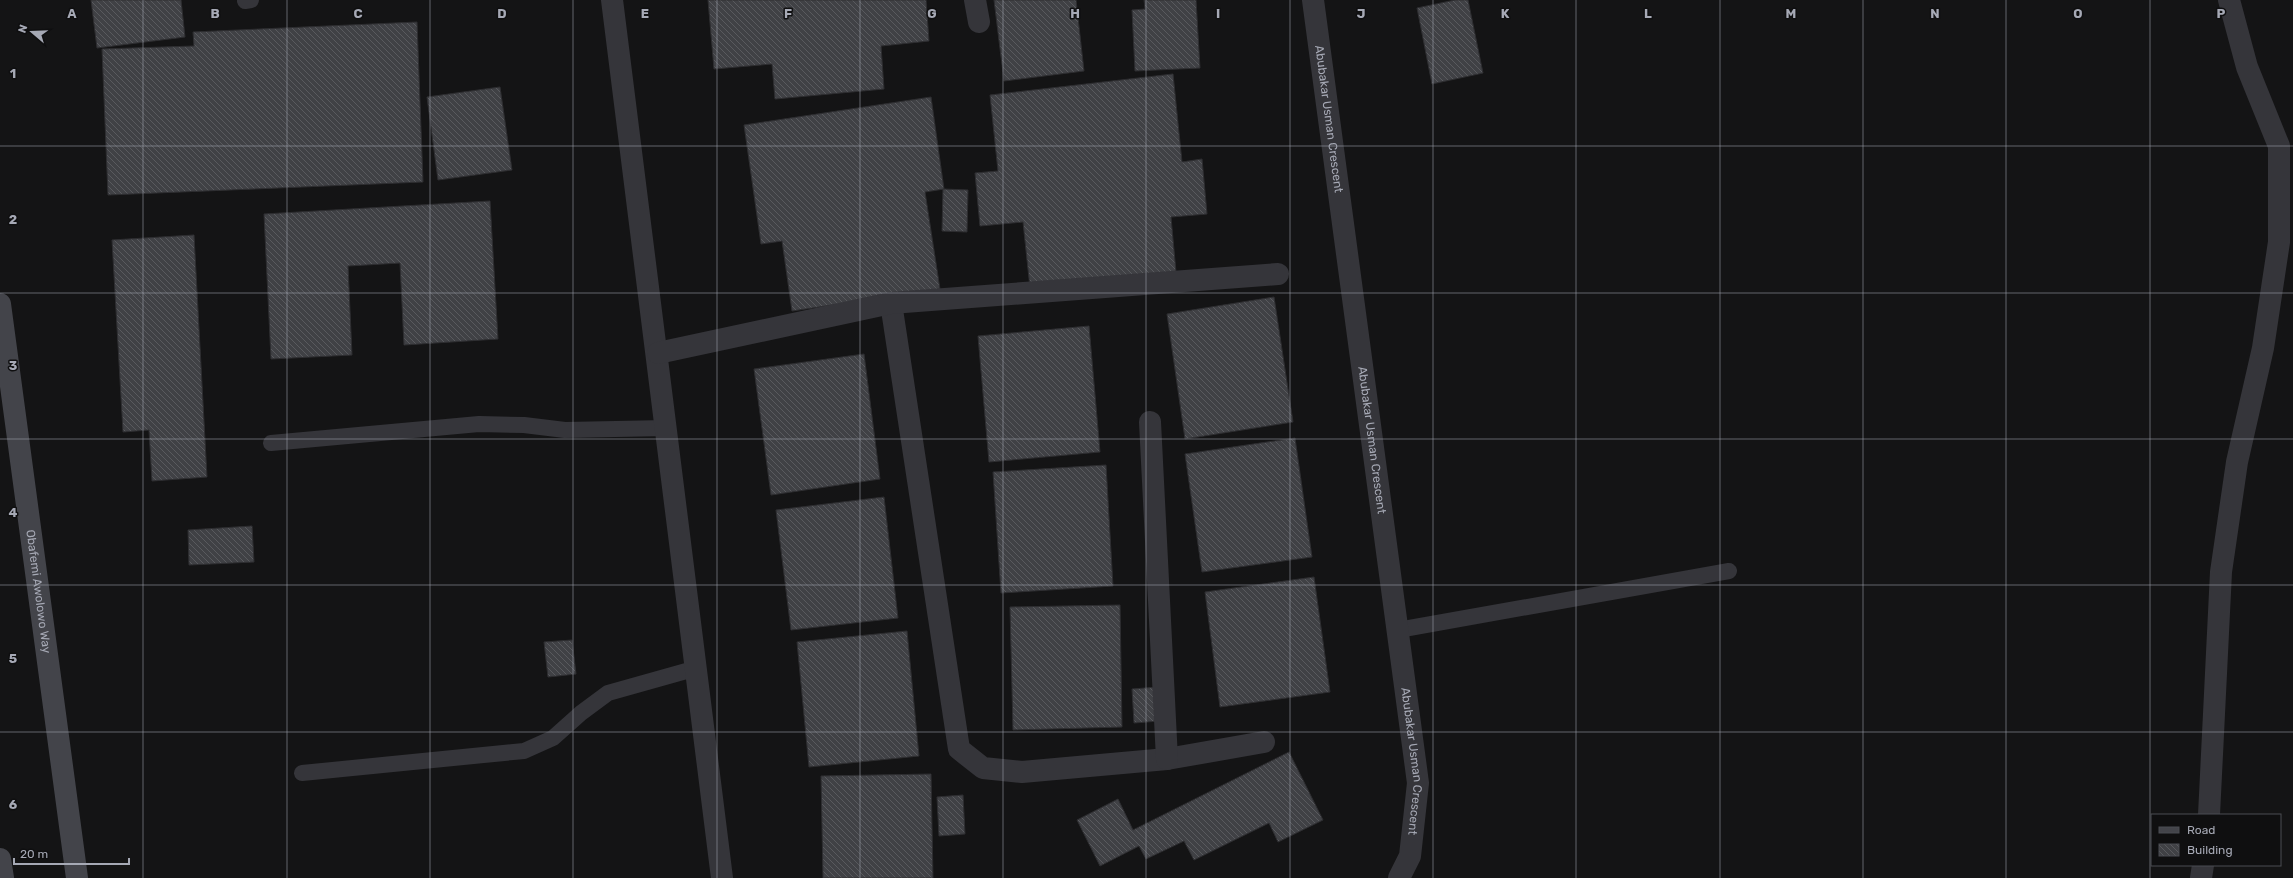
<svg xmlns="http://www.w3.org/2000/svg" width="2293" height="878" font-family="Rubik,sans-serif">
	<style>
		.building { fill: url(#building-back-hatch); stroke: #2e2e31 }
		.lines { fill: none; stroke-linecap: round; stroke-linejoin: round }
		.service { stroke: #35353a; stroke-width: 16 }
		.minor { stroke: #35353a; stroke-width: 22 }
		.secondary { stroke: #43444a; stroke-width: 22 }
		.grid { fill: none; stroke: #a6a9b5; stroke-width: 1; stroke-opacity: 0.55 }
		.labels { text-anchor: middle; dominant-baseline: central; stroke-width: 3; stroke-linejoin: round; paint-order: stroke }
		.street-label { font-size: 12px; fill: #a6a9b5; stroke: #0f0f10 }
		.grid-label { font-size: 13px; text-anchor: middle; font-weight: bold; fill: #a6a9b5; stroke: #0f0f10; stroke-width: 3; stroke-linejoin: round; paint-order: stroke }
	</style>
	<defs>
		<pattern id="building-back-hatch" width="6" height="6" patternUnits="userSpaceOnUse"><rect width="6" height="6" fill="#404145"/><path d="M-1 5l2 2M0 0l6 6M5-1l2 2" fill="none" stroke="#595a5e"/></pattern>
	</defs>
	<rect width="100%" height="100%" fill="#141415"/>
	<!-- building -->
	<g class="building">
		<path d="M 91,0 L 181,0 L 185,37 L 97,48 Z"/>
		<path d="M 708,0 L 926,0 L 929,41 L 881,46 L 884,89 L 775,99 L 772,64 L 714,69 Z"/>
		<path d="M 994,0 L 1076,0 L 1084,71 L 1004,81 Z"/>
		<path d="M 1144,0 L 1196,0 L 1200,68 L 1135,71 L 1132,10 L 1145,9 Z"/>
		<path d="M 1455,0 L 1468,0 L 1483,73 L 1432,84 L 1417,8 Z"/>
		<path d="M 417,22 L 423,182 L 108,195 L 102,49 L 194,46 L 193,32 Z"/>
		<path d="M 1173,74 L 1182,162 L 1202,159 L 1207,214 L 1171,217 L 1176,272 L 1030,288 L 1023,222 L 980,226 L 975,173 L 998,171 L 990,95 Z"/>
		<path d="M 500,87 L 512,170 L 438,180 L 427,97 Z"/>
		<path d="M 931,97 L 944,189 L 925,192 L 940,289 L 792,311 L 782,241 L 761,244 L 744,125 Z"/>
		<path d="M 943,189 L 968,190 L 967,232 L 942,231 Z"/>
		<path d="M 490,201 L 498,339 L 404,345 L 400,263 L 348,266 L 352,355 L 271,359 L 264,214 Z"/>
		<path d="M 194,235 L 207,477 L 152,481 L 149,430 L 123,432 L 112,240 Z"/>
		<path d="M 1274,297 L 1293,422 L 1185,439 L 1167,314 Z"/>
		<path d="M 1089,326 L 1100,452 L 989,462 L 978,336 Z"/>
		<path d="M 864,354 L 880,479 L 771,495 L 754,369 Z"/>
		<path d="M 1295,438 L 1312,557 L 1202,572 L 1185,454 Z"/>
		<path d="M 1106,465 L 1113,586 L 1001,593 L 993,472 Z"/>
		<path d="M 884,497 L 898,618 L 791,630 L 776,510 Z"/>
		<path d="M 252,526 L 254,562 L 189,565 L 188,530 Z"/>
		<path d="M 1314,577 L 1330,692 L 1220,707 L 1205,592 Z"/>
		<path d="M 1120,605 L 1122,727 L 1013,730 L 1010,607 Z"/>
		<path d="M 907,631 L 919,756 L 809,767 L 797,642 Z"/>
		<path d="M 572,640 L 576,674 L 548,677 L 544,642 Z"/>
		<path d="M 1158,687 L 1159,721 L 1134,723 L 1132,689 Z"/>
		<path d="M 1289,752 L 1323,820 L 1278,842 L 1269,823 L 1194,860 L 1184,841 L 1146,859 L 1139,846 L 1100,866 L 1077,820 L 1118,799 L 1133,830 Z"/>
		<path d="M 931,774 L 933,878 L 823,878 L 821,776 Z"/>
		<path d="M 963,795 L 965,834 L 939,836 L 937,797 Z"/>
	</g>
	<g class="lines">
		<!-- service -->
		<g class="service">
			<path d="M 245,1 L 251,0"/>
			<path d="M 271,443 L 479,424 L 524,425 L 565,430 L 667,428"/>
			<path d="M 1398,630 L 1729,571"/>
			<path d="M 302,773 L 524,751 L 553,738 L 581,713 L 608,693 L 697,668"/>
		</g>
		<!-- minor -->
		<g class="minor">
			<path d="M 612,0 L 722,878"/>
			<path d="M 975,0 L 979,22"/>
			<path id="s1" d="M 1313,0 L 1418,783 L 1410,856 L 1399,878"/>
			<path d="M 891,303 L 959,749 L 983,768 L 1022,772 L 1167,759 L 1264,742"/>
			<path d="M 658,353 L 891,303 L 1278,274"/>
			<path d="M 1150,422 L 1167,759"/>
			<path d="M 2209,815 L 2221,572 L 2237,462 L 2263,348 L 2279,242 L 2279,146 L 2247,67 L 2229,0"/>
			<path d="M 2201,878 L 2203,865"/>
		</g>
		<!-- secondary -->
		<g class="secondary">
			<path id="s2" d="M 0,304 L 77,878"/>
			<path d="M 0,859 L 3,878"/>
		</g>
	</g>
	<!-- grid -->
	<path class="grid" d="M 143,0 L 143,878M 287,0 L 287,878M 430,0 L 430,878M 573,0 L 573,878M 717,0 L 717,878M 860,0 L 860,878M 1003,0 L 1003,878M 1146,0 L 1146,878M 1290,0 L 1290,878M 1433,0 L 1433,878M 1576,0 L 1576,878M 1720,0 L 1720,878M 1863,0 L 1863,878M 2006,0 L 2006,878M 2150,0 L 2150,878M 0,146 L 2293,146M 0,293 L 2293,293M 0,439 L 2293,439M 0,585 L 2293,585M 0,732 L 2293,732"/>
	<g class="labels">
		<!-- street labels -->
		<g class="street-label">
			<text stroke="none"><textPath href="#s1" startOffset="120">Abubakar Usman Crescent</textPath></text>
			<text stroke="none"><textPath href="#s1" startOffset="444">Abubakar Usman Crescent</textPath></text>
			<text stroke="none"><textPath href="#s2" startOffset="290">Obafemi Awolowo Way</textPath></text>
			<text stroke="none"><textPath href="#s1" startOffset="768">Abubakar Usman Crescent</textPath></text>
		</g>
	</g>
	<g class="grid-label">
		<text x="72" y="18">A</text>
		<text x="215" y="18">B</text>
		<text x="358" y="18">C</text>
		<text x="502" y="18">D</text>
		<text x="645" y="18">E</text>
		<text x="788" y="18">F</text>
		<text x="932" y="18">G</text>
		<text x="1075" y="18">H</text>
		<text x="1218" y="18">I</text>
		<text x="1361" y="18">J</text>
		<text x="1505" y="18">K</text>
		<text x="1648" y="18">L</text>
		<text x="1791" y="18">M</text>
		<text x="1935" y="18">N</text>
		<text x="2078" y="18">O</text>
		<text x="2221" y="18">P</text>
		<text x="13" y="78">1</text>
		<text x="13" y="224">2</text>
		<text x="13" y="370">3</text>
		<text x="13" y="517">4</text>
		<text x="13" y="663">5</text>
		<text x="13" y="809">6</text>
	</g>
	<!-- legend -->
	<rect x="2151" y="814" width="130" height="52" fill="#0f0f10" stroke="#4b4d52"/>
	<rect x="2159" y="827" width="20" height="6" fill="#43444a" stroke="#4b4d52"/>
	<text x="2187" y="834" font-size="12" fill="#a6a9b5">Road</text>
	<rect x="2159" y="844" width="20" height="12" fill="url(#building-back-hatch)" stroke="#4b4d52"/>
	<text x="2187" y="854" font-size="12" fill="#a6a9b5">Building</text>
	<!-- north arrow -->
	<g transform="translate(32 32) rotate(289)" stroke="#0f0f10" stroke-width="3" paint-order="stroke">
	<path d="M0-3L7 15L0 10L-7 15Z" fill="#a6a9b5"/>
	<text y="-6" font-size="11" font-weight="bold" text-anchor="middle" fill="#a6a9b5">N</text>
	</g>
	<!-- scale -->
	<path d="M14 858v6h115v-6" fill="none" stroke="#a6a9b5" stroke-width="2"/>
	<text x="20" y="858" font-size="12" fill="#a6a9b5" stroke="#0f0f10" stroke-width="3" paint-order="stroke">20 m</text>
</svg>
